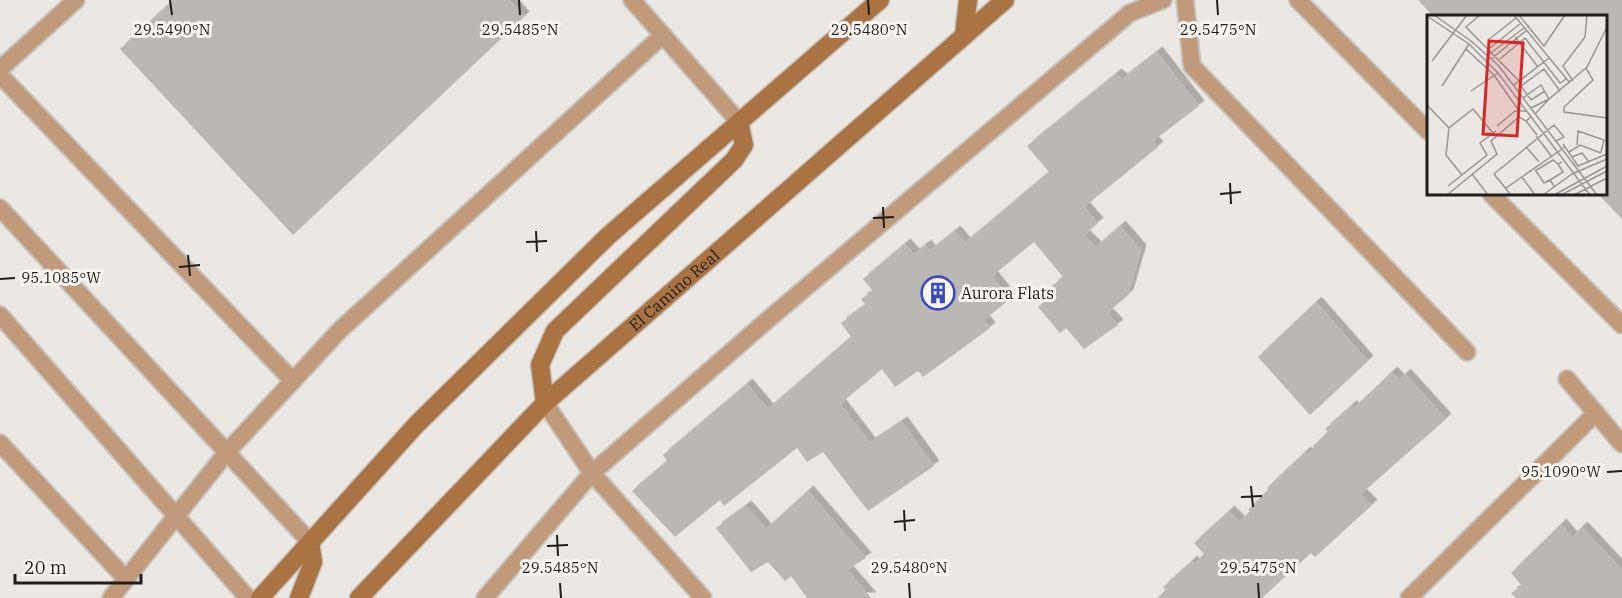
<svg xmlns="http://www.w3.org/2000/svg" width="1622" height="598" font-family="'IBM Plex Serif',serif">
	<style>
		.building { fill: #bbb7b3; filter: url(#shadow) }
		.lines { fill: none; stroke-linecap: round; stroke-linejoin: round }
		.lane-casing { stroke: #c6c3bf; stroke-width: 20 }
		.secondary-casing { stroke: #c6c3bf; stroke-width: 21 }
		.lane { stroke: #c09a7b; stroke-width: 16 }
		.secondary { stroke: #aa7343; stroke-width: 18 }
		.ticks { fill: none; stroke: #1f1e1c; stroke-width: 2 }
		.labels { text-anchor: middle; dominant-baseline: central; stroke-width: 6; stroke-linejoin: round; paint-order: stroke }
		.street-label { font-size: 16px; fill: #1f1e1c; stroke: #f9f4f0 }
		.poi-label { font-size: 16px; fill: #1f1e1c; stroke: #f9f4f0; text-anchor: start }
		.inset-road { fill: none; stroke: #999793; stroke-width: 1.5 }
		.view { fill: #d62828; fill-opacity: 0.15; stroke: #d62828; stroke-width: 3 }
		.inset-edge { fill: none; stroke: #1f1e1c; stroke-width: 3 }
		.ticks-label { font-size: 15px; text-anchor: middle; fill: #1f1e1c; stroke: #f9f4f0; stroke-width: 6; stroke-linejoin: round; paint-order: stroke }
	</style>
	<defs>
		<filter id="shadow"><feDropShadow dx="5.5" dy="-5.5" stdDeviation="0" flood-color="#0004"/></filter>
	</defs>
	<rect width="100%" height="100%" fill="#ebe7e3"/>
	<!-- building -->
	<g class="building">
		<path d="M 173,0 L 509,0 L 524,17 L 293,235 L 120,49 Z"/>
		<path d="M 1418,0 L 1622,0 L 1622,219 L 1598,194 L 1606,194 L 1606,16 L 1433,16 Z"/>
		<path d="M 1157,52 L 1199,106 L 1153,141 L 1158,147 L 1084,207 L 1098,223 L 1084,235 L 1096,247 L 1120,226 L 1141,250 L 1128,295 L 1107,313 L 1118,325 L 1084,349 L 1066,328 L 1060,333 L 1038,307 L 1057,291 L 1052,286 L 1063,277 L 1034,242 L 992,276 L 1010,299 L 984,320 L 990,328 L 923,377 L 918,371 L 895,387 L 882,369 L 840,404 L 870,443 L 902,422 L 934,466 L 868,511 L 823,452 L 807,462 L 797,448 L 724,506 L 720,500 L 675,537 L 632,491 L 667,461 L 663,455 L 747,384 L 768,409 L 851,337 L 841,323 L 866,305 L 861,299 L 873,291 L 863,279 L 905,244 L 914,254 L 926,245 L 930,251 L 955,231 L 965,243 L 1049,172 L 1027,146 L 1116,74 L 1122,79 Z"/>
		<path d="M 1316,302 L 1368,361 L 1310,415 L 1258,357 Z"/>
		<path d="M 1392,372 L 1399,380 L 1405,374 L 1446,419 L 1361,494 L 1372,505 L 1315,557 L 1311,553 L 1262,598 L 1157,598 L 1166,590 L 1163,587 L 1192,561 L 1194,564 L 1204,554 L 1194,543 L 1229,511 L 1240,522 L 1250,511 L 1248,510 L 1268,490 L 1267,488 L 1305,452 L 1308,454 L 1314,448 L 1313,446 L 1328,432 L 1325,429 L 1351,406 L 1354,408 Z"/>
		<path d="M 808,491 L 866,558 L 847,570 L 871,598 L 807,598 L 791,576 L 785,581 L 768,562 L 751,572 L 716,528 L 746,506 L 766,529 Z"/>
		<path d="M 1561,524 L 1572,537 L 1582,527 L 1622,570 L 1622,598 L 1516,598 L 1511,593 L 1522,586 L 1511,573 Z"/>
	</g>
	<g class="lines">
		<defs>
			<g id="lane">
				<path d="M 632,0 L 739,122"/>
				<path d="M 1185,0 L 1192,66 L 1467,352"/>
				<path d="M 1298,0 L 1428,131"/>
				<path d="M 0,69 L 76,0"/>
				<path d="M 0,75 L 293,381"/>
				<path d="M 1491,194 L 1622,325"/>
				<path d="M 0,208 L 310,542"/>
				<path d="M 0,315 L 248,598"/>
				<path d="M 1567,379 L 1622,444"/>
				<path d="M 545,403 L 592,473 L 703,598"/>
				<path d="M 0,443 L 126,579"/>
				<path d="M 111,598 L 227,452 L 340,330 L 663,35"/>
				<path d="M 485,598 L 592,473 L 771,317 L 1130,13 L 1163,0"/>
				<path d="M 1409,598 L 1596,413"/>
			</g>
			<g id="secondary">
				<path d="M 964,35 L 968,0"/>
				<path d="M 545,403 L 540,365 L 555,331 L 734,160 L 744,145 L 739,122"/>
				<path d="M 260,598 L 416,425 L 608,236 L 880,0"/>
				<path d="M 299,598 L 313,562 L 310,542"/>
				<path id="s1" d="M 359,598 L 545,403 L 1005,0"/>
			</g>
		</defs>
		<!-- lane casing -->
		<use href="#lane" class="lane-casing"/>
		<!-- secondary casing -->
		<use href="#secondary" class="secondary-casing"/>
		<!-- lane -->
		<use href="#lane" class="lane"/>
		<!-- secondary -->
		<use href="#secondary" class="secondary"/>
	</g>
	<!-- ticks -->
	<path class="ticks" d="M 170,0 L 172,15M 519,0 L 520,15M 868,0 L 869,15M 1217,0 L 1218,15M 1230,183 L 1231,204M 1220,194 L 1241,192M 883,207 L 884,228M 873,218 L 894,217M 536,231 L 537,252M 526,242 L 547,241M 188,255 L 190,276M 179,267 L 200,265M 0,279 L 15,278M 1607,472 L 1622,471M 1251,486 L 1253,507M 1241,497 L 1262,496M 904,510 L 905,531M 894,522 L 915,520M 557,535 L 558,556M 547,546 L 568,545M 560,583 L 561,598M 909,583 L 910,598M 1258,583 L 1259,598"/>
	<!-- icons -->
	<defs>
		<symbol id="building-ring" viewBox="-11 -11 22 22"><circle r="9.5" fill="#f9f4f0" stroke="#394cbf" stroke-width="1.5"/><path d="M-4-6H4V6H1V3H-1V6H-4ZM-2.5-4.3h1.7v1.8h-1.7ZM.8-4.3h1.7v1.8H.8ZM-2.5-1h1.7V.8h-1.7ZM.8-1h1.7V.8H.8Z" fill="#394cbf"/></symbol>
	</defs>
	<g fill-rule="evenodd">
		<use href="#building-ring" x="919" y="274" width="38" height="38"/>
	</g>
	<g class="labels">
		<!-- street labels -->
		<g class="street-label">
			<text stroke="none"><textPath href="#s1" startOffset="441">El Camino Real</textPath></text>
		</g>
		<!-- poi labels -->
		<g class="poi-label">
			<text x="961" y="293">Aurora Flats</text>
		</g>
	</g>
	<!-- overview -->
	<g transform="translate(1427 15)">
		<rect width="180" height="180" fill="#ebe7e3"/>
		<path class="inset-road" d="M 7,0 L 44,26 L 71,50 L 170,180M 53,0 L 39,12 L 92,66M 87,0 L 143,68M 92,0 L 117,31 L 138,0M 0,1 L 42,29 L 71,58 L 163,180M 88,22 L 111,52M 61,25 L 89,3M 63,33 L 94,8M 39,34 L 67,60 L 92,96M 61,40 L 97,13M 64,44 L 100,15M 73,44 L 98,23 L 133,68 L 139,64M 5,46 L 40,0M 159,53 L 166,65 L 137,92 L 137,97 L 180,103M 146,66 L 136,51 L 158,22 L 160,0M 87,70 L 122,43M 15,71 L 42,29M 44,76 L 71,58M 118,76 L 104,85 L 94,71 L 117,54 L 133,76M 96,83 L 114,70 L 122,84M 0,90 L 22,113M 104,93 L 122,84 L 160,52 L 180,12M 109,98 L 122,84M 104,102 L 99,106 L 110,120M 70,111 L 88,96 L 100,96M 109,121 L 125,142M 136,129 L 151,151 L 180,139M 150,130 L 151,116 L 177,125 L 174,137M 100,133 L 112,147M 142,137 L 153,130 L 174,138M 145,142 L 155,138 L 162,147M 108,156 L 126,145 L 131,149M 109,156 L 117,168 L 123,165M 45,159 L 61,180M 35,160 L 19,140 L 22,113 L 46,94 L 66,118M 95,162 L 108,180M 21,171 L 60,140 L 53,128 L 69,116M 127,171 L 123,165 L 136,157 L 131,149 L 135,147M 79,173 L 138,132M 20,180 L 70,139 L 64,126 L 92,102 L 99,106M 84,180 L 67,159 L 127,110 L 137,122 L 129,126M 116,180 L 145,159 L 180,144M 127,180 L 180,151M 134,180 L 180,156M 147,180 L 180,163"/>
		<path class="view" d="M 62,26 L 96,28 L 90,121 L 56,119 Z"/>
		<rect width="180" height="180" class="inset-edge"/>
	</g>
	<g class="ticks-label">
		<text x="172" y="35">29.5490°N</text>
		<text x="520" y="35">29.5485°N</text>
		<text x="869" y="35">29.5480°N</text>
		<text x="1218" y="35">29.5475°N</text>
		<text x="61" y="283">95.1085°W</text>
		<text x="1561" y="477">95.1090°W</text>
		<text x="560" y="573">29.5485°N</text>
		<text x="909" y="573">29.5480°N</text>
		<text x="1258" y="573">29.5475°N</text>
	</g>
	<!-- scale -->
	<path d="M15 574v9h126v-9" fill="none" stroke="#1f1e1c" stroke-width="3"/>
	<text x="24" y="574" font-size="18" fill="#1f1e1c" stroke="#f9f4f0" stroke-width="4.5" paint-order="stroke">20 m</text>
</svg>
